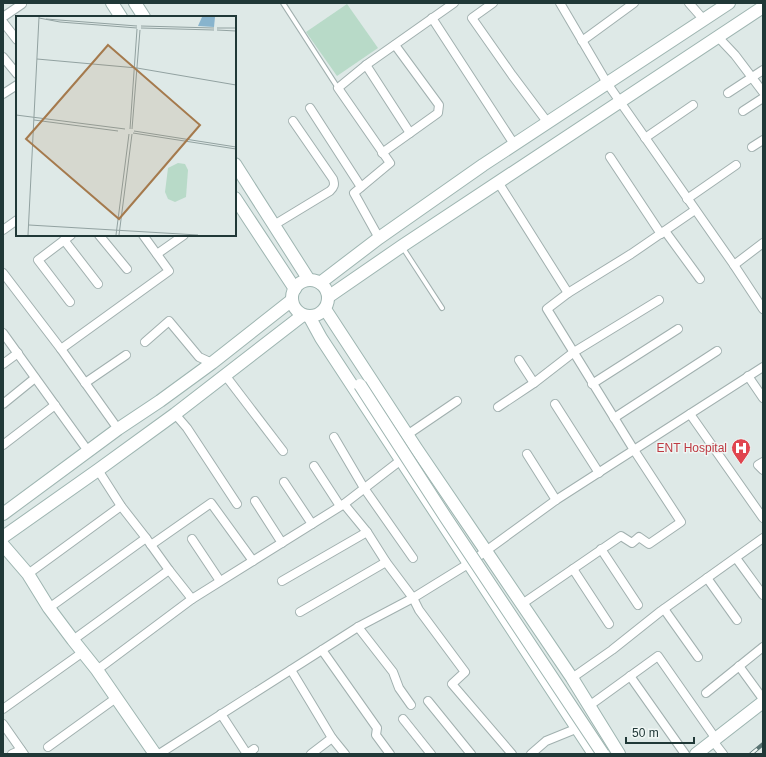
<svg xmlns="http://www.w3.org/2000/svg" width="766" height="757" font-family="Arial,sans-serif">
	<style>
		.green { fill: #b8dac8 }
		.lines { fill: none; stroke-linecap: round; stroke-linejoin: round }
		.lane-casing { stroke: #a1b0af; stroke-width: 6 }
		.street-casing { stroke: #a1b0af; stroke-width: 10 }
		.secondary-casing { stroke: #9eb5b1; stroke-width: 14 }
		.lane { stroke: #fff; stroke-width: 4 }
		.street { stroke: #fff; stroke-width: 8 }
		.secondary { stroke: #fff; stroke-width: 12 }
		.rail-casing { stroke: #5a7473; stroke-width: 4 }
		.rail { stroke: #eff6f4; stroke-width: 2.5; stroke-dasharray: 8; stroke-linecap: butt }
		.secondary-bridge-casing { stroke: #9eb5b1; stroke-width: 14; stroke-linecap: butt }
		.secondary-bridge { stroke: #fff; stroke-width: 12 }
		.labels { text-anchor: middle; dominant-baseline: central; stroke-width: 3; stroke-linejoin: round; paint-order: stroke }
		.health-label { font-size: 12px; fill: #be3a42; stroke: #eff6f4; text-anchor: end }
		.inset-road { fill: none; stroke: #92a2a1; stroke-width: 1 }
		.view { fill: #a57a4d; fill-opacity: 0.15; stroke: #a57a4d; stroke-width: 2 }
		.inset-edge { fill: none; stroke: #203837; stroke-width: 2 }
	</style>
	<rect width="100%" height="100%" fill="#dee9e7"/>
	<!-- green -->
	<path class="green" d="M 347,4 L 378,48 L 337,76 L 306,32 Z"/>
	<g class="lines">
		<defs>
			<g id="lane">
				<path d="M 283,3 L 338,88"/>
				<path d="M 403,248 L 442,308"/>
			</g>
			<g id="street">
				<path d="M 493,3 L 472,18 L 512,75 L 548,123"/>
				<path d="M 560,3 L 607,83 L 734,265 L 763,309"/>
				<path d="M 689,3 L 704,20"/>
				<path d="M 3,17 L 22,4"/>
				<path d="M 432,18 L 514,144"/>
				<path d="M 3,22 L 17,40"/>
				<path d="M 718,37 L 735,55 L 763,92"/>
				<path d="M 582,41 L 634,3"/>
				<path d="M 3,57 L 17,74"/>
				<path d="M 366,65 L 410,133"/>
				<path d="M 728,93 L 763,70"/>
				<path d="M 3,94 L 17,85"/>
				<path d="M 310,108 L 361,187"/>
				<path d="M 743,111 L 763,98"/>
				<path d="M 645,138 L 693,105"/>
				<path d="M 752,147 L 763,140"/>
				<path d="M 382,153 L 438,113 L 439,105 L 395,45"/>
				<path d="M 610,157 L 661,234"/>
				<path d="M 498,182 L 568,293"/>
				<path d="M 687,199 L 736,165"/>
				<path d="M 274,225 L 330,191 C 334,187 335,185 333,179 L 293,121"/>
				<path d="M 3,230 L 17,220"/>
				<path d="M 665,231 L 700,279"/>
				<path d="M 99,235 L 127,269"/>
				<path d="M 379,238 L 354,193 L 390,163 L 338,88 L 366,65 L 454,3"/>
				<path d="M 64,240 L 98,284"/>
				<path d="M 157,254 L 184,235"/>
				<path d="M 734,265 L 763,243"/>
				<path d="M 3,273 L 61,349 L 118,429"/>
				<path d="M 70,302 L 38,260 L 71,235"/>
				<path d="M 3,333 L 88,451"/>
				<path d="M 145,342 L 169,321 L 199,357 L 212,363"/>
				<path d="M 61,349 L 169,271 L 143,235"/>
				<path d="M 519,360 L 534,383"/>
				<path d="M 3,364 L 18,353"/>
				<path d="M 225,375 L 283,451"/>
				<path d="M 748,376 L 763,398"/>
				<path d="M 85,383 L 126,355"/>
				<path d="M 592,384 L 678,329"/>
				<path d="M 3,404 L 35,378"/>
				<path d="M 555,404 L 599,473"/>
				<path d="M 498,407 L 534,383 L 574,352 L 659,300"/>
				<path d="M 175,414 L 187,428 L 237,504"/>
				<path d="M 690,414 L 763,518"/>
				<path d="M 614,418 L 717,351"/>
				<path d="M 407,435 L 457,401"/>
				<path d="M 334,437 L 364,488 L 413,558"/>
				<path d="M 3,445 L 55,405"/>
				<path d="M 527,454 L 556,500"/>
				<path d="M 763,462 L 758,465 L 763,470"/>
				<path d="M 314,466 L 340,506"/>
				<path d="M 98,470 L 121,506 L 146,538 L 169,570 L 192,599"/>
				<path d="M 284,482 L 312,524"/>
				<path d="M 255,501 L 282,543"/>
				<path d="M 344,504 L 367,532 L 386,562 L 413,598 L 419,610 L 465,672 L 452,684 L 512,754"/>
				<path d="M 192,539 L 220,581"/>
				<path d="M 151,545 L 211,503 L 253,561"/>
				<path d="M 601,549 L 638,605"/>
				<path d="M 736,558 L 763,595"/>
				<path d="M 573,569 L 609,624"/>
				<path d="M 28,574 L 121,506"/>
				<path d="M 707,578 L 737,620"/>
				<path d="M 282,581 L 367,532"/>
				<path d="M 522,604 L 621,536 L 632,543 L 639,537 L 649,544 L 681,522 L 634,450 L 547,309 L 568,293 L 631,254 L 695,210"/>
				<path d="M 49,608 L 146,538"/>
				<path d="M 664,609 L 698,657"/>
				<path d="M 300,612 L 386,562"/>
				<path d="M 358,627 L 393,672 L 399,688 L 411,705"/>
				<path d="M 73,640 L 169,570"/>
				<path d="M 322,650 L 377,728 L 376,735 L 390,754"/>
				<path d="M 739,666 L 763,699"/>
				<path d="M 97,670 L 192,599 L 344,504 L 401,460"/>
				<path d="M 291,670 L 311,703 L 332,738 L 345,754"/>
				<path d="M 630,676 L 685,754"/>
				<path d="M 572,678 L 612,650 L 661,611 L 763,538"/>
				<path d="M 706,693 L 763,647"/>
				<path d="M 428,701 L 471,754"/>
				<path d="M 589,706 L 658,656 L 716,739"/>
				<path d="M 3,709 L 83,652"/>
				<path d="M 221,714 L 247,754 L 254,749"/>
				<path d="M 403,719 L 431,754"/>
				<path d="M 3,724 L 24,754"/>
				<path d="M 713,741 L 723,754"/>
				<path d="M 48,747 L 116,698"/>
				<path d="M 12,754 L 21,750"/>
				<path d="M 159,754 L 358,627 L 413,598 L 468,564 L 556,500 L 763,367"/>
				<path d="M 311,754 L 332,738"/>
				<path d="M 531,754 L 546,741 L 578,728"/>
			</g>
			<g id="secondary">
				<path d="M 112,3 L 121,17"/>
				<path d="M 135,3 L 144,17"/>
				<path d="M 235,164 L 309,280"/>
				<path d="M 235,198 L 295,289"/>
				<circle cx="310" cy="298" r="18"/>
				<path d="M 320,283 L 379,238 L 483,165 L 729,3"/>
				<path d="M 328,297 L 402,246 L 763,7"/>
				<path d="M 325,309 L 416,448 L 486,551 L 572,678 L 619,754"/>
				<path d="M 309,316 L 321,338 L 594,754"/>
				<path d="M 3,514 L 118,429 L 160,401 L 212,363 L 292,300"/>
				<path d="M 3,537 L 98,470 L 175,414 L 303,315"/>
				<path d="M 3,545 L 28,574 L 49,608 L 73,640 L 97,670 L 155,754"/>
				<path d="M 696,754 L 763,702"/>
			</g>
		</defs>
		<!-- lane casing -->
		<use href="#lane" class="lane-casing"/>
		<!-- street casing -->
		<use href="#street" class="street-casing"/>
		<!-- secondary casing -->
		<use href="#secondary" class="secondary-casing"/>
		<!-- lane -->
		<use href="#lane" class="lane"/>
		<!-- street -->
		<use href="#street" class="street"/>
		<!-- secondary -->
		<use href="#secondary" class="secondary"/>
		<defs>
			<path id="rail" d="M 751,754 L 763,744"/>
		</defs>
		<!-- rail casing -->
		<use href="#rail" class="rail-casing"/>
		<!-- rail -->
		<use href="#rail" class="rail"/>
		<defs>
			<path id="secondary-bridge" d="M 360,385 L 446,518 L 603,754"/>
		</defs>
		<!-- secondary-bridge casing -->
		<use href="#secondary-bridge" class="secondary-bridge-casing"/>
		<!-- secondary-bridge -->
		<use href="#secondary-bridge" class="secondary-bridge"/>
	</g>
	<!-- icons -->
	<defs>
		<symbol id="hospital-pin" viewBox="-11 -11 22 30"><path d="M0 17L-7.5 6A9.5 9.5 0 1 1 7.5 6Z" fill="#e0444e" stroke="#eff6f4"/><path d="M-5-5h3v3.5h4V-5h3V5h-3V1.5h-4V5h-3Z" fill="#fff"/></symbol>
	</defs>
	<g fill-rule="evenodd">
		<use href="#hospital-pin" x="730" y="437" width="22" height="30"/>
	</g>
	<g class="labels">
		<!-- health labels -->
		<g class="health-label">
			<text x="727" y="448">ENT Hospital</text>
		</g>
	</g>
	<!-- overview -->
	<g transform="translate(16 16)">
		<rect width="220" height="220" fill="#dee9e7"/>
		<path d="M 162,147 L 169,148 L 172,154 L 170,181 L 159,186 L 152,183 L 149,176 L 152,152 Z" fill="#b8dac8"/>
		<path d="M 186,1 L 199,1 L 198,11 L 182,10 Z" fill="#88b4cd"/>
		<path class="inset-road" d="M 23,2 L 44,6 L 121,12M 30,3 L 121,10M 125,10 L 198,12M 125,12 L 198,14M 201,12 L 220,12M 201,14 L 220,15M 21,43 L 121,52 L 220,69M 0,99 L 109,113M 18,104 L 102,115M 114,113 L 121,13M 116,113 L 124,14M 118,115 L 220,131M 117,117 L 220,133M 13,209 L 182,219M 12,219 L 23,1M 100,219 L 113,118M 103,219 L 116,118"/>
		<path class="view" d="M 92,29 L 184,109 L 103,203 L 10,123 Z"/>
		<rect width="220" height="220" class="inset-edge"/>
	</g>
	<!-- border -->
	<rect width="766" height="757" fill="none" stroke="#203837" stroke-width="8"/>
	<!-- scale -->
	<path d="M626 737v6h68v-6" fill="none" stroke="#203837" stroke-width="2"/>
	<text x="632" y="737" font-size="12" fill="#203837" stroke="#eff6f4" stroke-width="3" paint-order="stroke">50 m</text>
</svg>
